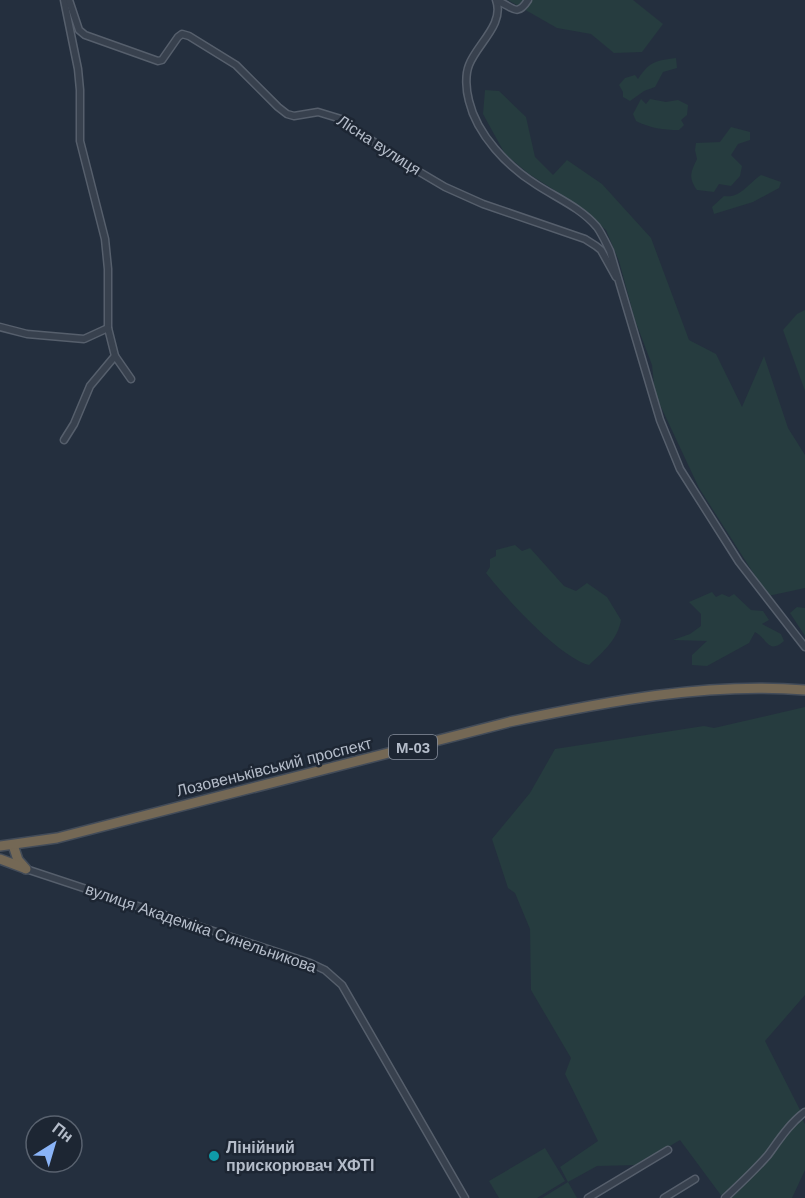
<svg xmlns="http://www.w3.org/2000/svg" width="805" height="1198" font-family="Helvetica,sans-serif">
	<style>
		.green { fill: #263c3f }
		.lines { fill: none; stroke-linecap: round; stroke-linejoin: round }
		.minor-casing { stroke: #565f6c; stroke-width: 9 }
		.highway-casing { stroke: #434c59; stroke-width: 12 }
		.minor { stroke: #38414e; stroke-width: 6 }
		.highway { stroke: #746855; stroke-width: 9 }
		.culture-dot { fill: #0f9aa8; stroke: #1d2633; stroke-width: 2 }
		.labels { text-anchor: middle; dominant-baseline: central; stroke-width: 5; stroke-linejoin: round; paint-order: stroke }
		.shield { fill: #1d2633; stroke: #878f9c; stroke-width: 1.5 }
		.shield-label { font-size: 15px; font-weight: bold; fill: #b4bcc9 }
		.street-label { font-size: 16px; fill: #b4bcc9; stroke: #1d2633 }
		.poi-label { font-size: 16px; font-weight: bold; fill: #b4bcc9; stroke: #1d2633; text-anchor: start }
	</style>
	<rect width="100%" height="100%" fill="#242f3e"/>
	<!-- green -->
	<g class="green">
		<path d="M 508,0 L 633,0 L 663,24 L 642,52 L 614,53 L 591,34 L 557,28 Z"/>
		<path d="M 676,58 L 677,68 L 663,72 L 655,87 L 644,91 L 630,101 L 623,97 L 623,92 L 619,85 L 625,78 L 635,75 L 638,79 C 650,61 655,61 676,58 Z"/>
		<path d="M 485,90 L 499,91 L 526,117 L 535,157 L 553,175 L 567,160 L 602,184 L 651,238 L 689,340 L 716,354 L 742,407 L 764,356 L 788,428 L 805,455 L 805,588 L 768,596 L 699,488 L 655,394 L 652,365 L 635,320 L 619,261 L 606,230 L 576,204 L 529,174 L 505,154 L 483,114 Z"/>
		<path d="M 641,99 L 646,104 L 650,99 L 666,102 L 678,100 L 688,105 L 687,115 L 681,120 L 684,125 L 679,130 C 663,130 650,128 636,121 L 633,114 Z"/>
		<path d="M 731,127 L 750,132 L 750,140 L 738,144 L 731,155 L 742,166 L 740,176 L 731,186 L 719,184 L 714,192 L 697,190 C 688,177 691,172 697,159 L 695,150 L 696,143 L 720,142 Z"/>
		<path d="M 761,175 L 781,182 L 779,188 L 753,202 L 714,214 L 712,207 L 724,196 C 740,199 750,182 761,175 Z"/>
		<path d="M 805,310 L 805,391 L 783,330 L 797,314 Z"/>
		<path d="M 515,545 L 522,551 L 530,548 L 564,586 L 576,591 L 587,583 L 607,597 L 621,620 C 618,639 603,652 589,665 C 559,657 506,598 486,573 L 490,567 L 490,559 L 496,556 L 496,550 Z"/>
		<path d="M 712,592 L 716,597 L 722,594 L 729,597 L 734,594 L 751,610 L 763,611 L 769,620 L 762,624 L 781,634 L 784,641 C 768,655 767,638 755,632 L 749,643 L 707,666 L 692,665 L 692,655 L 707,641 L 673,640 L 690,634 L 701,626 L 701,614 L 689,602 Z"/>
		<path d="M 797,607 L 805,608 L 805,636 L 790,613 Z"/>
		<path d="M 805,707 L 805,995 L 765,1041 L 800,1110 L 805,1107 L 801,1117 L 805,1124 L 805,1170 L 792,1198 L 723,1198 L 680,1140 L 638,1165 L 597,1166 L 568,1182 L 577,1198 L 542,1198 L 568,1182 L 560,1167 L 598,1141 L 565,1074 L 571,1058 L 531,990 L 530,929 L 515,893 L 508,888 L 492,839 L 530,793 L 555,749 L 704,726 L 714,728 Z"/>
		<path d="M 545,1148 L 565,1181 L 537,1198 L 499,1198 L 489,1181 Z"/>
	</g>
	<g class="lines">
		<defs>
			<g id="minor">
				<path d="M 64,0 L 78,69 L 80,90 L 80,141 L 105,239 L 108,269 L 108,328 L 115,356 L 131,379"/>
				<path d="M 69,0 L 79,30 L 85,35 L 158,61 L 162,60 L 178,37 L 182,34 L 189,36 L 236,65 L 278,107 L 287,114 L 294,116 L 318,112 L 341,119 L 401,161 L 445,187 L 483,204 L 585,239 L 596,246 L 601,250 L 616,277"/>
				<path d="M 496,0 C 505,24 477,44 469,65 C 465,75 466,90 469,101 C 477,135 508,167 537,185 C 557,198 581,208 597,227 C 602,234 606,243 610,251 L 660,420 L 680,469 L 739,562 L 805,647"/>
				<path d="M 497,1 C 512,5 516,19 528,0"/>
				<path d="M 0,327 L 27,334 L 84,339 L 108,328"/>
				<path d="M 64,440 L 74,424 L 90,386 L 115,356"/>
				<path d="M 26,869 L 310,963 L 325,970 L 342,985 L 465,1198"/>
				<path d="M 588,1198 L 668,1150"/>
				<path d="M 664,1198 L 695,1179"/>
				<path d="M 725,1198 C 740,1184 755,1170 768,1155 C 779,1140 790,1123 805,1112"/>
			</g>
			<g id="highway">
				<path d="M 13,845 L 18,860 L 26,869"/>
				<path d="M 0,846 L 57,838 L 509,722 C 605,702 706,682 805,690"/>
				<path d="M 0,859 L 24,868"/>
			</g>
		</defs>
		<!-- minor casing -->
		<use href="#minor" class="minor-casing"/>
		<!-- highway casing -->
		<use href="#highway" class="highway-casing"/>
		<!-- minor -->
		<use href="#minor" class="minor"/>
		<!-- highway -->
		<use href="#highway" class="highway"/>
	</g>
	<!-- markers -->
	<circle class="culture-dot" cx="214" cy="1156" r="6"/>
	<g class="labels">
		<!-- shield labels -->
		<rect class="shield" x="389" y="735" width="48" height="24" rx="4.5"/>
		<g class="shield-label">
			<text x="413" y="747">М-03</text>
		</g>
		<!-- street labels -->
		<g class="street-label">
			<text transform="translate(379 145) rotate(33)">Лісна вулиця</text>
			<text transform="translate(274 767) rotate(-14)">Лозовеньківський проспект</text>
			<text transform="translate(201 928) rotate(19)">вулиця Академіка Синельникова</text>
		</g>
		<!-- poi labels -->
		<g class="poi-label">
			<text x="226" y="1147">Лінійний<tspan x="226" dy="18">прискорювач ХФТІ</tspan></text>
		</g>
	</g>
	<!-- north arrow -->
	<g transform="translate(54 1144) rotate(37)"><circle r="28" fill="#1d2633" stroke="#59626f" stroke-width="1.5"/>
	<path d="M0-4.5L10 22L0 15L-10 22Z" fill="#8ab4f8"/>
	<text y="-9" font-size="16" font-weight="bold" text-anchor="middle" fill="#b4bcc9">Пн</text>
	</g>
</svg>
